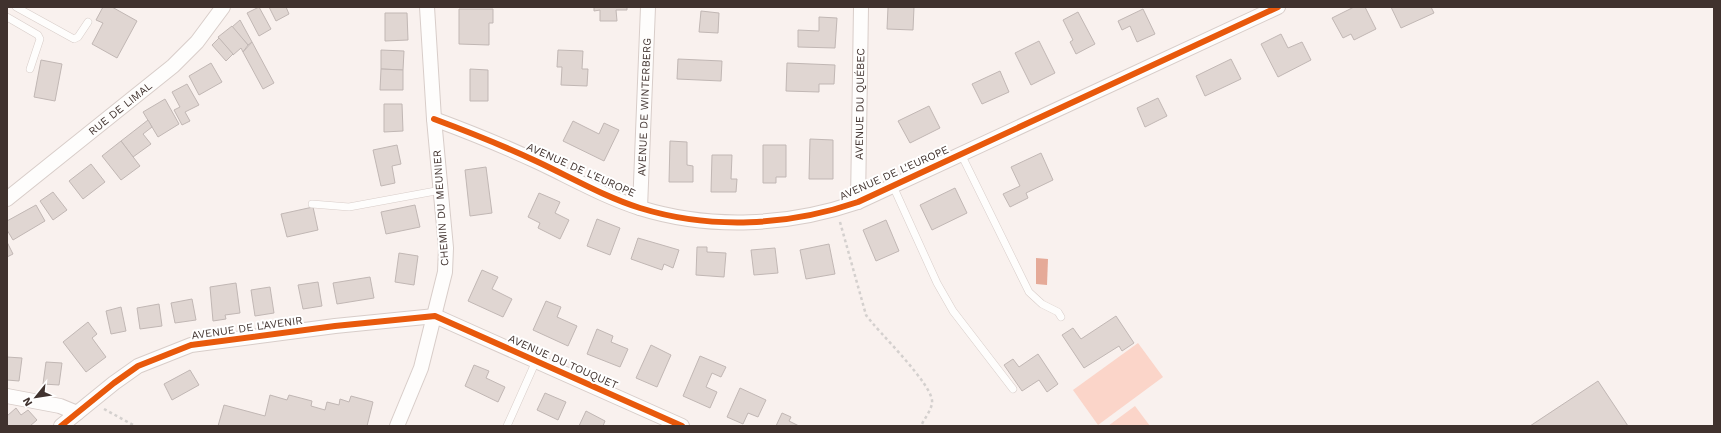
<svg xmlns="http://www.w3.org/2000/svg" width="1721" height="433" font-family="'Work Sans',sans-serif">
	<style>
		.green { fill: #fbd5c9 }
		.water { fill: #e5aa98 }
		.building { fill: #e0d6d2; stroke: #c1b7b4 }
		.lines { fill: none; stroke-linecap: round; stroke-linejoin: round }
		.service-casing { stroke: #d8cdc9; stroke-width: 8 }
		.minor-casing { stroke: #d8cdc9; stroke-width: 16 }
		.path { stroke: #d4d0ce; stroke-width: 2.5; stroke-dasharray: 3 3; stroke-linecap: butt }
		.service { stroke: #fefdfc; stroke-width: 7 }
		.minor { stroke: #fefdfc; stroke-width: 14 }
		.cycleway-casing { stroke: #fff; stroke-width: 8 }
		.cycleway { stroke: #e8590c; stroke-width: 6 }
		.labels { text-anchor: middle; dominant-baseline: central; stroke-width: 4; stroke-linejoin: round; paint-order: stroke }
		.street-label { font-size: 11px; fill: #40322e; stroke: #fff }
	</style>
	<rect width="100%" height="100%" fill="#f9f1ee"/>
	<!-- green -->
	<g class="green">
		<path d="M 1138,343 L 1163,377 L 1098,425 L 1073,390 Z"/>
		<path d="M 1135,406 L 1150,426 L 1108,426 Z"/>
	</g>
	<!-- water -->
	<path class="water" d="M 1036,258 L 1048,259 L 1047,285 L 1036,284 Z"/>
	<!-- building -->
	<g class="building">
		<path d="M 103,7 L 112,7 L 137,21 L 117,58 L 92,44 L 103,23 L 96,20 Z"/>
		<path d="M 259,7 L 271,29 L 259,36 L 247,13 Z"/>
		<path d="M 269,7 L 286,7 L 289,14 L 276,21 Z"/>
		<path d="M 594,7 L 627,7 L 627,10 L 616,10 L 617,21 L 600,21 L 600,10 L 594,11 Z"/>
		<path d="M 888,7 L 914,7 L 913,30 L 887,29 Z"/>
		<path d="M 1354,7 L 1365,7 L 1376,29 L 1354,40 L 1351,34 L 1343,38 L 1332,18 Z"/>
		<path d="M 1391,7 L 1431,7 L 1434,13 L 1401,28 Z"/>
		<path d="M 459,9 L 493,9 L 493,23 L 489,23 L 489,45 L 459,44 Z"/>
		<path d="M 1143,9 L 1155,34 L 1137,42 L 1130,26 L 1122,30 L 1118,21 Z"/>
		<path d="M 701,11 L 719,13 L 718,33 L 699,32 Z"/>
		<path d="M 1078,12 L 1095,44 L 1076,54 L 1070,42 L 1073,40 L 1063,20 Z"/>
		<path d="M 385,13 L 407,13 L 408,40 L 385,41 Z"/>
		<path d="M 819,17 L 837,18 L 835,48 L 798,47 L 798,30 L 819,31 Z"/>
		<path d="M 240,20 L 252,42 L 248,45 L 232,27 Z"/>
		<path d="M 232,26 L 248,45 L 243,52 L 241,48 L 233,55 L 218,37 Z"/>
		<path d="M 1281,34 L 1288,48 L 1302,42 L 1311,60 L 1278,77 L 1261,44 Z"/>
		<path d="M 219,38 L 233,54 L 226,61 L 212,45 Z"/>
		<path d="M 1039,41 L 1055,73 L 1031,85 L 1015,53 Z"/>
		<path d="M 252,42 L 274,83 L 263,89 L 243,52 Z"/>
		<path d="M 381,50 L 404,51 L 403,70 L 381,69 Z"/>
		<path d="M 558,50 L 583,51 L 582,69 L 588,69 L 587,86 L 561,85 L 562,67 L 557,67 Z"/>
		<path d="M 678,59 L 722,61 L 721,81 L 677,79 Z"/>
		<path d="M 1231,59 L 1241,79 L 1205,96 L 1196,76 Z"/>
		<path d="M 41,60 L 62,64 L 55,101 L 34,97 Z"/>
		<path d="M 211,63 L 222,82 L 199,95 L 189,76 Z"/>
		<path d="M 787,63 L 835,65 L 834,84 L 819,84 L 819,92 L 786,91 Z"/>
		<path d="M 381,69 L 403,70 L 403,90 L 380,90 Z"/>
		<path d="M 470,69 L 488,70 L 488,101 L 470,101 Z"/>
		<path d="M 1000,71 L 1009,92 L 982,104 L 972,84 Z"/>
		<path d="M 187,84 L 199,105 L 185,112 L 190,121 L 182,125 L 174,110 L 180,107 L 172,92 Z"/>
		<path d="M 1158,98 L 1167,116 L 1145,127 L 1137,108 Z"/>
		<path d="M 165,99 L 179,124 L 158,137 L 143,112 Z"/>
		<path d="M 384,104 L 402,104 L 403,131 L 384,132 Z"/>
		<path d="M 929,106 L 940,128 L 910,143 L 898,121 Z"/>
		<path d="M 148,120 L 152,127 L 143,134 L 151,144 L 133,157 L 121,141 Z"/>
		<path d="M 573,121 L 599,134 L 604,123 L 619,130 L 604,161 L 563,141 Z"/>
		<path d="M 810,139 L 833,140 L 833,179 L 809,179 Z"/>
		<path d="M 121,141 L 140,166 L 121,180 L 102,156 Z"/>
		<path d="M 670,141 L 687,142 L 687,165 L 693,166 L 693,182 L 669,182 Z"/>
		<path d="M 397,145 L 401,164 L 392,166 L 395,183 L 381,186 L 373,150 Z"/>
		<path d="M 763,145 L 786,145 L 786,177 L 776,177 L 776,183 L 763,183 Z"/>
		<path d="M 1041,153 L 1053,180 L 1026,193 L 1028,198 L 1010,207 L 1003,194 L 1020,186 L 1011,167 Z"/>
		<path d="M 712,155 L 732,155 L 731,179 L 737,179 L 736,192 L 711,192 Z"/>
		<path d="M 91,164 L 105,182 L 83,199 L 69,181 Z"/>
		<path d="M 486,167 L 492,213 L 470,216 L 465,170 Z"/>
		<path d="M 955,188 L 967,213 L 932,230 L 920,205 Z"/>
		<path d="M 53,192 L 67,210 L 53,220 L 40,201 Z"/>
		<path d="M 539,193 L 560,202 L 555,213 L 569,220 L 560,239 L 538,228 L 540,223 L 528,217 Z"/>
		<path d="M 36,205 L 45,221 L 13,240 L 7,230 L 7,221 Z"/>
		<path d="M 415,205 L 420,227 L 386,234 L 381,212 Z"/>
		<path d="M 313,207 L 318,230 L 287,237 L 281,214 Z"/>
		<path d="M 597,219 L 620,228 L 610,255 L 587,246 Z"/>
		<path d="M 886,220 L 899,251 L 876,261 L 863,230 Z"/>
		<path d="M 638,238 L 679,250 L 673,268 L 664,264 L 662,270 L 631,259 Z"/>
		<path d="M 7,242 L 13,254 L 7,257 Z"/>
		<path d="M 829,244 L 835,274 L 806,279 L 800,250 Z"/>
		<path d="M 697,247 L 707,247 L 707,252 L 726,253 L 724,277 L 696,275 Z"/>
		<path d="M 775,248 L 778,273 L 754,275 L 751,250 Z"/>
		<path d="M 399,253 L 418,256 L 414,285 L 395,282 Z"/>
		<path d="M 482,270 L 498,277 L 492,289 L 512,299 L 503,317 L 468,301 Z"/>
		<path d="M 370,277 L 374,298 L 337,304 L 333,283 Z"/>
		<path d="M 318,282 L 322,306 L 303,309 L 298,285 Z"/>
		<path d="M 236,283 L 240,313 L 225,315 L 226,319 L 213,321 L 210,287 Z"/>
		<path d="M 270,287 L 274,313 L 255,316 L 251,290 Z"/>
		<path d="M 192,299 L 196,320 L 175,323 L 171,303 Z"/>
		<path d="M 546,301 L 561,307 L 557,317 L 577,326 L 568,346 L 533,330 Z"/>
		<path d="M 159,304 L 162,326 L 140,329 L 137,308 Z"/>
		<path d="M 121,307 L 126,331 L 111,334 L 106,311 Z"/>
		<path d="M 1116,316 L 1134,343 L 1122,351 L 1119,346 L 1084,368 L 1062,335 L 1073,328 L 1081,339 Z"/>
		<path d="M 88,322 L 97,334 L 92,338 L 106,357 L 86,372 L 63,342 Z"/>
		<path d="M 597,329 L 613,336 L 611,342 L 628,349 L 620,367 L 587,354 Z"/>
		<path d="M 651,345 L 671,355 L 657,387 L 636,378 Z"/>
		<path d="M 1038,354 L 1058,384 L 1047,392 L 1039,380 L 1022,391 L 1004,365 L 1013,359 L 1019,367 Z"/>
		<path d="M 700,356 L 726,367 L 721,377 L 712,373 L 706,387 L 717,392 L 710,408 L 683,396 Z"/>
		<path d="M 7,357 L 22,358 L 19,381 L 7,380 Z"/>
		<path d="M 46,362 L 62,363 L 59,385 L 43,384 Z"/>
		<path d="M 474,365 L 489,371 L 486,378 L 505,387 L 498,402 L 465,386 Z"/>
		<path d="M 190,370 L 199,385 L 172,400 L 164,384 Z"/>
		<path d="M 1598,381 L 1628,426 L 1530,426 Z"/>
		<path d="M 740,388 L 766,400 L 758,417 L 748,413 L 743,424 L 727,417 Z"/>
		<path d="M 545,393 L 566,402 L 558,420 L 537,410 Z"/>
		<path d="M 270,395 L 287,400 L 289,395 L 312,401 L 311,406 L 325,410 L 327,402 L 339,405 L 340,399 L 349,402 L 351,396 L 373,402 L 367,426 L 218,426 L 224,405 L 265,416 Z"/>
		<path d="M 16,408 L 21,415 L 28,410 L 37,420 L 30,426 L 7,426 L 7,416 Z"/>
		<path d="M 586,411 L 605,421 L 603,426 L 579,426 Z"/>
		<path d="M 782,413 L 791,417 L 789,421 L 799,426 L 776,426 Z"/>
	</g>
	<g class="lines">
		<defs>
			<g id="service">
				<path d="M 16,7 L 74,39 L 78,37 L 88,22"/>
				<path d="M 7,17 L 38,35 L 40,39 L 30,69"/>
				<path d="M 961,154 L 1029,292 L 1042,304 L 1058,312 L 1061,317"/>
				<path d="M 893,186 L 937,283 L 953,311 L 1013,389"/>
				<path d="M 312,204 L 349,207 L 441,190"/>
				<path d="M 507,426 L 536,361"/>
			</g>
			<g id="minor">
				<path d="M 434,119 C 469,132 504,146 538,162 C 572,178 605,197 640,208 C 711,230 788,226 858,202 L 1278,7"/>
				<path id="s1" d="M 7,199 L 173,66 L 197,42 L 223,7"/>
				<path id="s2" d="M 858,202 L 861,7"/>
				<path id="s3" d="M 640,208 L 648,7"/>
				<path d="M 7,396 L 60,406 L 77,413"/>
				<path d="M 61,426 L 114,383 L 138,366 L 191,345 L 335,326 L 435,316 L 682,426"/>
				<path d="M 397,426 L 421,368 L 445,272 L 446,248 L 434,119 L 427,7"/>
			</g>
		</defs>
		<!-- service casing -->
		<use href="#service" class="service-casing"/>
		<!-- minor casing -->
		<use href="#minor" class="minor-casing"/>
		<!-- path -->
		<g class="path">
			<path d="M 840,222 L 866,315 C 877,331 935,386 932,403 C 931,411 924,419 921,426"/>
			<path d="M 104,409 L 135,426"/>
		</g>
		<!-- service -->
		<use href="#service" class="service"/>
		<!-- minor -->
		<use href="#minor" class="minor"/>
		<defs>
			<g id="cycleway">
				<path d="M 434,119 C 469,132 504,146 538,162 C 572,178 605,197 640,208 C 711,230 788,226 858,202 L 1278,7"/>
				<path d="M 61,426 L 114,383 L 138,366 L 191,345 L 335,326 L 435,316 L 682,426"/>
			</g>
		</defs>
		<!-- cycleway casing -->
		<use href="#cycleway" class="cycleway-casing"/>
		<!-- cycleway -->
		<use href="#cycleway" class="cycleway"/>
	</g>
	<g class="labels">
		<!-- street labels -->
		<g class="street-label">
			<text stroke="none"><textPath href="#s2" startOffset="98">AVENUE DU QUÉBEC</textPath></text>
			<text stroke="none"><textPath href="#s3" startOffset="101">AVENUE DE WINTERBERG</textPath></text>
			<text stroke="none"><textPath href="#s1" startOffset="145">RUE DE LIMAL</textPath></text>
			<text transform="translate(581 170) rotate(24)">AVENUE DE L'EUROPE</text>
			<text transform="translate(894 173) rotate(-24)">AVENUE DE L'EUROPE</text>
			<text transform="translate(441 208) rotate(-94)">CHEMIN DU MEUNIER</text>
			<text transform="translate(247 328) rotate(-8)">AVENUE DE L'AVENIR</text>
			<text transform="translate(563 362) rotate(24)">AVENUE DU TOUQUET</text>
		</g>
	</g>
	<!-- border -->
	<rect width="1721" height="433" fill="none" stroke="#40322e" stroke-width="16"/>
	<!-- north arrow -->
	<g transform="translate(36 397) rotate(240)" stroke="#ffffff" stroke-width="3" paint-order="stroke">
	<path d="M0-3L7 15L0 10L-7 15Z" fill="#40322e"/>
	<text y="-6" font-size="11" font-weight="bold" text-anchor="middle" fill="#40322e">N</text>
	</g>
</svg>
